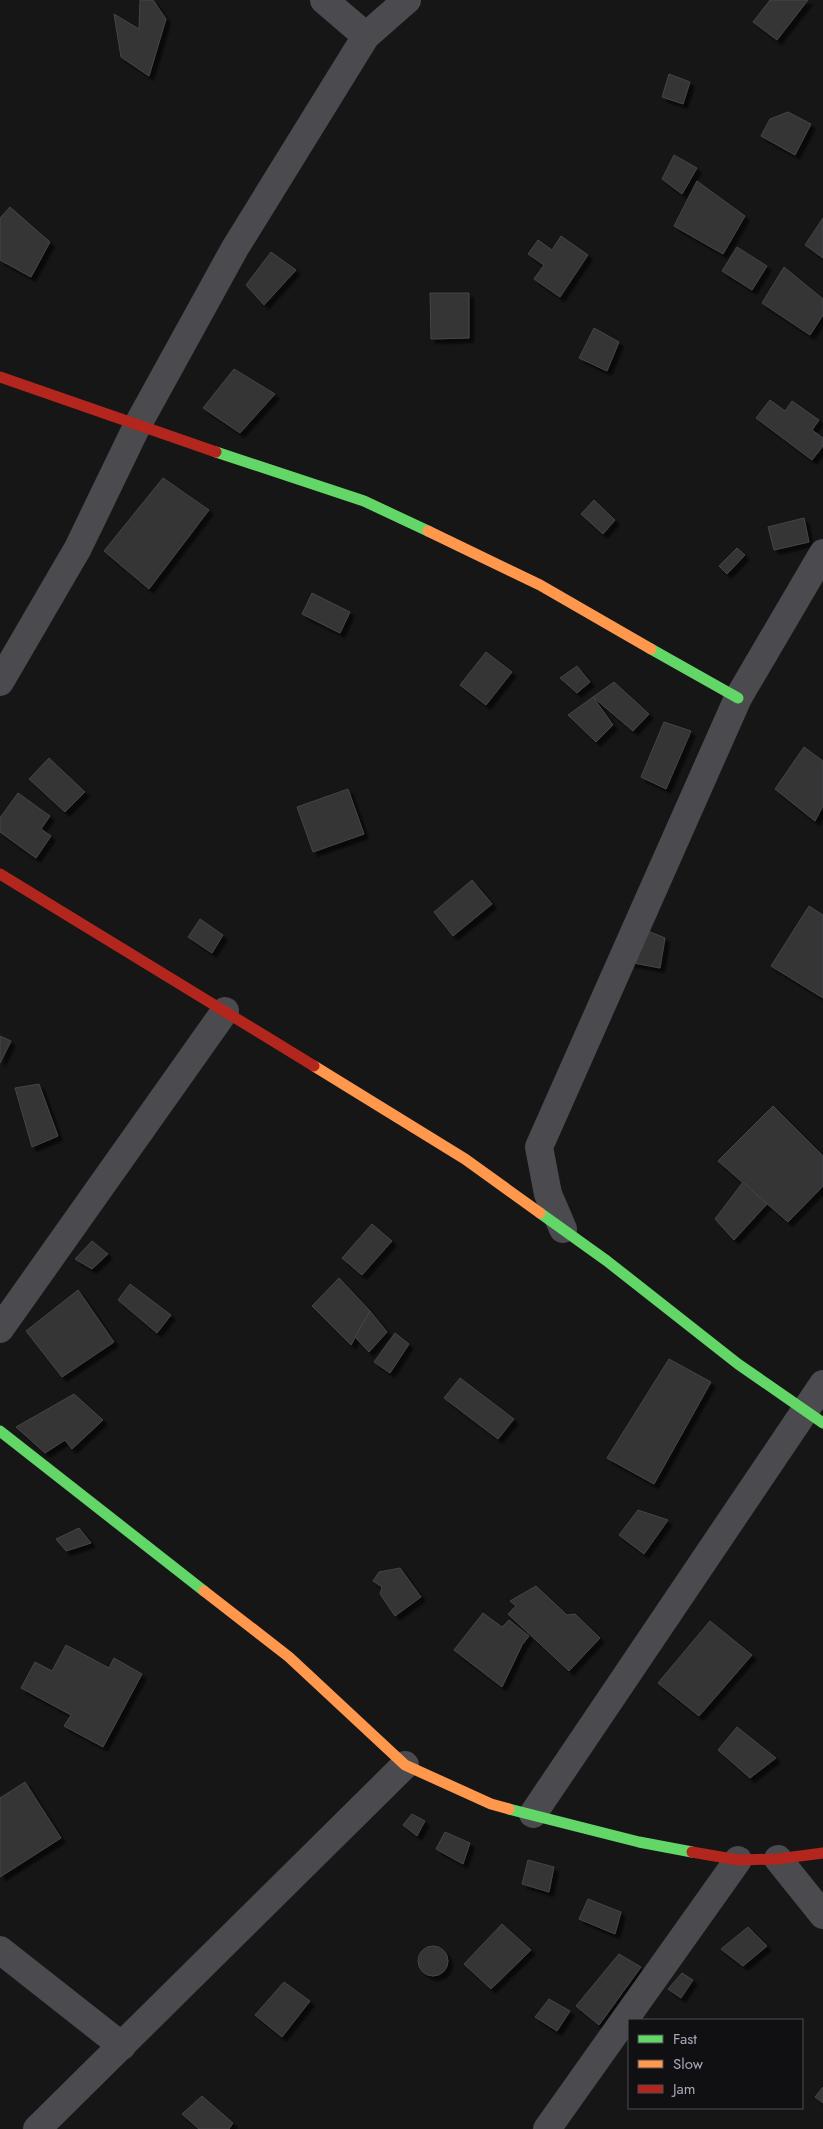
<svg xmlns="http://www.w3.org/2000/svg" width="823" height="2129" font-family="Jost,sans-serif">
	<style>
		.building { fill: #343435; stroke: #44454a; filter: url(#shadow) }
		.lines { fill: none; stroke-linecap: round; stroke-linejoin: round }
		.street { stroke: #4a4a4f; stroke-width: 28 }
		.fast { stroke: #63d668; stroke-width: 11 }
		.slow { stroke: #ff974d; stroke-width: 11 }
		.jam { stroke: #b3261e; stroke-width: 11 }
	</style>
	<defs>
		<filter id="shadow"><feDropShadow dx="4.5" dy="4.5" stdDeviation="1" flood-color="#0009"/></filter>
	</defs>
	<rect width="100%" height="100%" fill="#161616"/>
	<!-- building -->
	<g class="building">
		<path d="M 140,0 L 153,0 L 166,19 L 149,76 L 121,57 L 114,14 L 139,29 Z"/>
		<path d="M 770,0 L 808,0 L 777,40 L 753,22 Z"/>
		<path d="M 669,74 L 690,82 L 683,104 L 662,97 Z"/>
		<path d="M 788,112 L 811,124 L 795,155 L 761,136 L 770,119 Z"/>
		<path d="M 674,155 L 697,168 L 682,194 L 662,179 Z"/>
		<path d="M 697,181 L 745,216 L 723,254 L 674,226 Z"/>
		<path d="M 10,207 L 50,242 L 31,277 L 0,260 L 0,218 Z"/>
		<path d="M 823,218 L 823,258 L 805,245 Z"/>
		<path d="M 561,236 L 588,255 L 560,297 L 534,279 L 544,265 L 528,254 L 538,240 L 552,250 Z"/>
		<path d="M 737,247 L 767,266 L 752,290 L 722,271 Z"/>
		<path d="M 271,252 L 296,270 L 264,305 L 246,285 Z"/>
		<path d="M 784,267 L 823,299 L 823,315 L 810,335 L 762,303 Z"/>
		<path d="M 430,293 L 469,293 L 469,338 L 431,339 Z"/>
		<path d="M 594,328 L 619,342 L 607,371 L 579,358 Z"/>
		<path d="M 234,369 L 275,394 L 240,433 L 203,408 Z"/>
		<path d="M 770,400 L 785,411 L 792,401 L 819,420 L 812,430 L 823,438 L 823,446 L 812,460 L 756,418 Z"/>
		<path d="M 163,478 L 209,510 L 149,589 L 104,551 Z"/>
		<path d="M 594,500 L 615,520 L 603,534 L 581,514 Z"/>
		<path d="M 804,518 L 809,542 L 774,550 L 768,527 Z"/>
		<path d="M 737,548 L 745,555 L 727,574 L 719,566 Z"/>
		<path d="M 312,593 L 350,612 L 340,633 L 302,614 Z"/>
		<path d="M 486,652 L 512,672 L 486,705 L 460,685 Z"/>
		<path d="M 577,666 L 590,682 L 577,693 L 560,678 Z"/>
		<path d="M 614,682 L 649,714 L 633,731 L 593,697 Z"/>
		<path d="M 593,697 L 613,725 L 596,742 L 568,715 Z"/>
		<path d="M 664,722 L 691,731 L 666,789 L 641,777 Z"/>
		<path d="M 804,747 L 823,761 L 823,806 L 815,821 L 775,789 Z"/>
		<path d="M 49,758 L 85,792 L 65,812 L 29,779 Z"/>
		<path d="M 348,789 L 364,834 L 313,852 L 297,807 Z"/>
		<path d="M 18,793 L 50,816 L 41,829 L 51,836 L 36,858 L 0,832 L 0,818 Z"/>
		<path d="M 472,880 L 492,904 L 453,936 L 434,912 Z"/>
		<path d="M 809,906 L 823,915 L 823,998 L 771,966 Z"/>
		<path d="M 200,919 L 223,935 L 212,953 L 188,937 Z"/>
		<path d="M 643,929 L 665,938 L 660,968 L 628,962 Z"/>
		<path d="M 0,1036 L 11,1041 L 0,1063 Z"/>
		<path d="M 39,1084 L 58,1136 L 32,1147 L 15,1088 Z"/>
		<path d="M 773,1106 L 823,1156 L 823,1186 L 788,1222 L 718,1161 Z"/>
		<path d="M 743,1182 L 767,1204 L 734,1240 L 715,1219 Z"/>
		<path d="M 372,1224 L 392,1241 L 362,1275 L 342,1258 Z"/>
		<path d="M 92,1241 L 108,1254 L 92,1269 L 75,1259 Z"/>
		<path d="M 339,1278 L 370,1311 L 351,1345 L 312,1306 Z"/>
		<path d="M 130,1284 L 171,1315 L 157,1333 L 118,1300 Z"/>
		<path d="M 78,1290 L 114,1342 L 62,1377 L 26,1331 Z"/>
		<path d="M 370,1311 L 387,1332 L 369,1352 L 355,1337 Z"/>
		<path d="M 395,1333 L 409,1344 L 390,1373 L 374,1362 Z"/>
		<path d="M 669,1359 L 711,1382 L 654,1484 L 607,1458 Z"/>
		<path d="M 460,1378 L 514,1419 L 498,1439 L 444,1398 Z"/>
		<path d="M 74,1394 L 103,1420 L 72,1449 L 65,1440 L 45,1453 L 16,1427 Z"/>
		<path d="M 638,1510 L 668,1520 L 644,1554 L 619,1535 Z"/>
		<path d="M 79,1528 L 91,1543 L 66,1551 L 56,1539 Z"/>
		<path d="M 400,1568 L 421,1597 L 395,1616 L 380,1594 L 382,1587 L 373,1581 L 379,1572 Z"/>
		<path d="M 536,1586 L 567,1615 L 575,1614 L 600,1638 L 569,1671 L 508,1614 L 516,1606 L 510,1601 Z"/>
		<path d="M 483,1613 L 502,1627 L 509,1620 L 529,1636 L 522,1645 L 502,1687 L 454,1650 Z"/>
		<path d="M 710,1621 L 752,1655 L 699,1716 L 658,1683 Z"/>
		<path d="M 66,1645 L 109,1668 L 114,1658 L 142,1674 L 103,1747 L 64,1726 L 71,1715 L 21,1688 L 35,1662 L 52,1671 Z"/>
		<path d="M 737,1727 L 776,1758 L 750,1778 L 718,1750 Z"/>
		<path d="M 25,1782 L 61,1838 L 0,1877 L 0,1798 Z"/>
		<path d="M 412,1814 L 425,1821 L 417,1836 L 403,1825 Z"/>
		<path d="M 445,1832 L 470,1843 L 463,1864 L 436,1849 Z"/>
		<path d="M 528,1860 L 554,1867 L 549,1892 L 522,1884 Z"/>
		<path d="M 588,1899 L 621,1912 L 615,1934 L 579,1919 Z"/>
		<path d="M 502,1924 L 531,1950 L 491,1989 L 464,1964 Z"/>
		<path d="M 748,1927 L 767,1946 L 743,1966 L 721,1949 Z"/>
		<circle cx="433" cy="1961" r="15"/>
		<path d="M 619,1954 L 641,1967 L 599,2025 L 576,2006 Z"/>
		<path d="M 682,1973 L 693,1980 L 681,1998 L 668,1989 Z"/>
		<path d="M 284,1982 L 310,2001 L 282,2037 L 255,2015 Z"/>
		<path d="M 549,1999 L 570,2011 L 557,2031 L 535,2017 Z"/>
		<path d="M 823,2087 L 823,2103 L 815,2097 Z"/>
		<path d="M 202,2096 L 233,2123 L 229,2129 L 199,2129 L 182,2114 Z"/>
	</g>
	<g class="lines">
		<!-- street -->
		<g class="street">
			<path d="M 324,0 L 366,36"/>
			<path d="M 0,682 L 78,548 L 137,426 L 235,248 L 366,36 L 407,0"/>
			<path d="M 563,1229 L 548,1194 L 539,1147 L 738,698 L 823,553"/>
			<path d="M 0,1329 L 225,1011"/>
			<path d="M 533,1814 L 823,1384"/>
			<path d="M 778,1859 L 823,1915"/>
			<path d="M 0,1950 L 122,2046"/>
			<path d="M 37,2129 L 405,1765"/>
			<path d="M 547,2129 L 738,1860"/>
		</g>
		<!-- fast -->
		<g class="fast">
			<path d="M 216,452 L 364,501 L 428,531"/>
			<path d="M 651,649 L 738,698"/>
			<path d="M 540,1213 L 607,1261 L 738,1364 L 823,1423"/>
			<path d="M 0,1431 L 204,1591"/>
			<path d="M 509,1809 L 639,1842 L 692,1852"/>
		</g>
		<!-- slow -->
		<g class="slow">
			<path d="M 428,531 L 540,585 L 651,649"/>
			<path d="M 314,1066 L 465,1159 L 540,1213"/>
			<path d="M 204,1591 L 289,1657 L 405,1765 L 491,1804 L 509,1809"/>
		</g>
		<!-- jam -->
		<g class="jam">
			<path d="M 0,377 L 216,452"/>
			<path d="M 0,874 L 314,1066"/>
			<path d="M 692,1852 L 738,1860 L 778,1859 L 823,1853"/>
		</g>
	</g>
	<!-- legend -->
	<rect x="628" y="2019" width="175" height="90" fill="#101012" stroke="#4c4d54"/>
	<rect x="638" y="2035" width="25" height="8" fill="#63d668" stroke="#4c4d54"/>
	<text x="673" y="2044" font-size="15" fill="#a6a8b7">Fast</text>
	<rect x="638" y="2060" width="25" height="8" fill="#ff974d" stroke="#4c4d54"/>
	<text x="673" y="2069" font-size="15" fill="#a6a8b7">Slow</text>
	<rect x="638" y="2085" width="25" height="8" fill="#b3261e" stroke="#4c4d54"/>
	<text x="673" y="2094" font-size="15" fill="#a6a8b7">Jam</text>
</svg>
